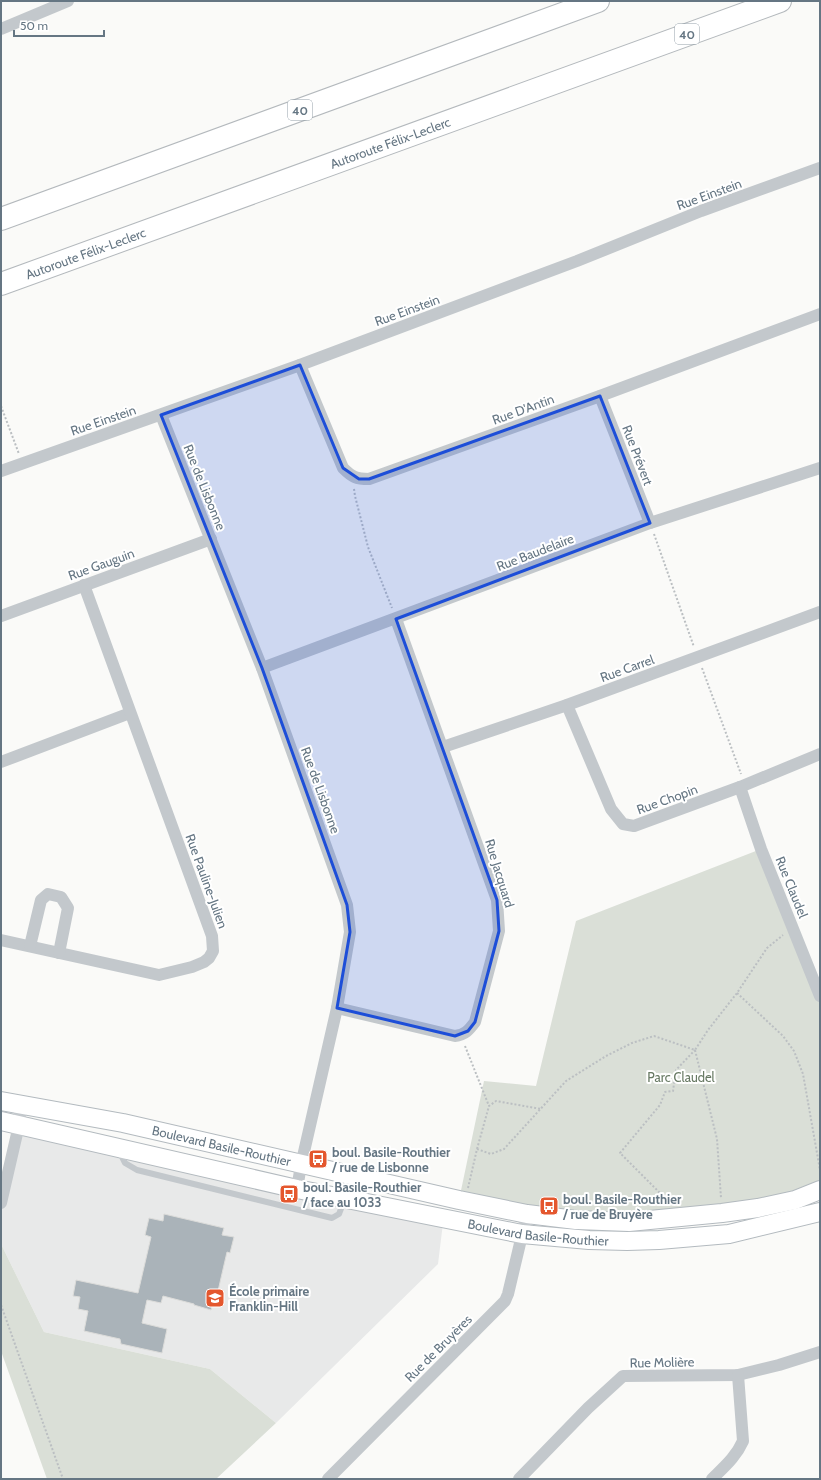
<svg xmlns="http://www.w3.org/2000/svg" width="821" height="1480" font-family="Cabin,sans-serif">
	<style>
		.built { fill: #e8e9e9 }
		.green { fill: #dadfd7 }
		.building { fill: #aab3b9; stroke: #dcdcda }
		.lines { fill: none; stroke-linecap: round; stroke-linejoin: round }
		.secondary-casing { stroke: #b3babf; stroke-width: 20 }
		.highway-casing { stroke: #b4b9bd; stroke-width: 24 }
		.path { stroke: #bbbfc2; stroke-width: 2; stroke-dasharray: 2 2; stroke-linecap: butt }
		.lane { stroke: #c3c8cc; stroke-width: 6 }
		.street { stroke: #c3c8cc; stroke-width: 12 }
		.secondary { stroke: #fff; stroke-width: 18 }
		.highway { stroke: #fff; stroke-width: 22 }
		.marked { fill: #1d4ed8; fill-opacity: 0.2; stroke: #1d4ed8; stroke-width: 3; stroke-linejoin: round }
		.labels { text-anchor: middle; dominant-baseline: central; stroke-width: 4; stroke-linejoin: round; paint-order: stroke }
		.shield { fill: #fff; stroke: #939fa8; stroke-width: 1 }
		.shield-label { font-size: 12px; font-weight: bold; fill: #657683 }
		.street-label { font-size: 13px; fill: #657683; stroke: #fff }
		.park-label { font-size: 13px; fill: #687a64; stroke: #fff }
		.poi-label { font-size: 13px; font-weight: bold; fill: #657683; stroke: #fff; text-anchor: start }
	</style>
	<rect width="100%" height="100%" fill="#fafaf8"/>
	<!-- built -->
	<path class="built" d="M 19,1125 L 443,1223 L 438,1264 L 276,1423 L 210,1369 L 44,1332 L 1,1244 L 1,1203 Z"/>
	<!-- green -->
	<g class="green">
		<path d="M 761,849 L 820,996 L 820,1190 L 629,1222 L 459,1200 L 484,1081 L 536,1086 L 576,921 Z"/>
		<path d="M 1,1244 L 44,1332 L 210,1369 L 276,1423 L 216,1479 L 47,1479 L 1,1351 Z"/>
	</g>
	<!-- building -->
	<path class="building" d="M 164,1214 L 224,1228 L 222,1235 L 234,1237 L 230,1253 L 227,1252 L 215,1304 L 213,1303 L 211,1310 L 194,1305 L 194,1304 L 163,1296 L 161,1303 L 147,1300 L 142,1323 L 167,1329 L 162,1353 L 121,1344 L 120,1339 L 84,1331 L 88,1311 L 78,1309 L 80,1297 L 73,1296 L 76,1280 L 138,1293 L 151,1237 L 145,1235 L 149,1218 L 163,1221 Z"/>
	<g class="lines">
		<defs>
			<g id="secondary">
				<path id="s1" d="M 1,1101 L 123,1123 L 459,1200 L 527,1214 L 576,1220 L 629,1222 L 722,1213 L 758,1208 L 795,1200 L 820,1190"/>
				<path id="s2" d="M 1,1121 L 297,1189 L 522,1234 L 589,1240 L 627,1241 L 659,1240 L 729,1234 L 820,1212"/>
			</g>
			<g id="highway">
				<path d="M 1,219 L 598,1"/>
				<path id="s3" d="M 1,284 L 780,1"/>
			</g>
		</defs>
		<!-- secondary casing -->
		<use href="#secondary" class="secondary-casing"/>
		<!-- highway casing -->
		<use href="#highway" class="highway-casing"/>
		<!-- path -->
		<g class="path">
			<path d="M 1,406 L 19,454"/>
			<path d="M 354,489 L 355,496 L 368,547 L 392,608"/>
			<path d="M 654,534 L 694,647"/>
			<path d="M 702,668 L 741,774"/>
			<path d="M 737,993 L 783,1036 L 794,1051 L 803,1074 L 820,1170"/>
			<path d="M 465,1046 L 489,1106"/>
			<path d="M 695,1050 L 717,1139 L 721,1198"/>
			<path d="M 477,1149 L 491,1154 L 504,1149 L 566,1081 L 606,1056 L 632,1043 L 654,1036 L 695,1050 L 708,1030 L 737,993 L 767,948 L 783,935"/>
			<path d="M 468,1188 L 477,1149 L 489,1106 L 496,1101 L 541,1109"/>
			<path d="M 671,1204 L 620,1153 L 660,1105 L 665,1092 L 673,1091 L 676,1070 L 695,1050"/>
			<path d="M 1,1305 L 63,1479"/>
		</g>
		<!-- lane -->
		<path class="lane" d="M 119,1151 L 125,1163 L 137,1170 L 332,1218 L 339,1214 L 344,1201"/>
		<!-- street -->
		<g class="street">
			<path d="M 1,29 L 68,1"/>
			<path d="M 300,365 L 343,468 C 352,477 356,479 369,479 L 600,396 L 820,314"/>
			<path d="M 600,396 L 650,523"/>
			<path d="M 161,415 L 262,668 L 347,905 L 350,932 L 337,1008 L 301,1165 L 297,1189"/>
			<path d="M 1,471 L 300,365 L 577,261 L 701,211 L 820,168"/>
			<path d="M 1,616 L 211,539"/>
			<path d="M 262,668 L 650,523 L 820,468"/>
			<path d="M 567,705 L 611,809 L 623,824 L 634,826 L 740,787 L 820,754"/>
			<path d="M 443,747 L 567,705 L 820,612"/>
			<path d="M 1,762 L 130,713"/>
			<path d="M 740,787 L 761,849 L 820,996"/>
			<path d="M 1,940 L 159,975 L 192,967 L 204,962 L 209,958 L 213,951 L 212,936 L 84,585"/>
			<path d="M 30,946 L 41,900 L 48,894 L 61,897 L 68,908 L 59,953"/>
			<path d="M 337,1008 L 455,1036 C 465,1035 469,1030 475,1022 L 499,931 L 497,900 L 396,619"/>
			<path d="M 1,1203 L 19,1125 L 21,1104"/>
			<path d="M 328,1479 L 505,1301 L 508,1294 L 527,1214"/>
			<path d="M 519,1479 L 588,1408 L 623,1376 L 738,1375 L 779,1365 L 820,1352"/>
			<path d="M 712,1479 C 724,1467 736,1457 743,1441 L 738,1375"/>
		</g>
		<!-- secondary -->
		<use href="#secondary" class="secondary"/>
		<!-- highway -->
		<use href="#highway" class="highway"/>
	</g>
	<!-- marked area -->
	<path class="marked" d="M 300,365 L 343,468 L 359,479 L 369,479 L 600,396 L 650,523 L 396,619 L 497,900 L 499,931 L 475,1022 L 468,1031 L 455,1036 L 337,1008 L 350,932 L 347,905 L 262,668 L 161,415 Z"/>
	<!-- icons -->
	<defs>
		<symbol id="bus-square" viewBox="-11 -11 22 22"><rect x="-9" y="-9" width="18" height="18" rx="4" fill="#e4572e" stroke="#fff"/><path d="M-5-6H5V4H4V6H2V4H-2V6H-4V4H-5ZM-3.5-4V0h7V-4ZM-3.5 1.2v1.5H-2V1.2ZM2 1.2v1.5H3.5V1.2Z" fill="#fff"/></symbol>
		<symbol id="school-square" viewBox="-11 -11 22 22"><rect x="-9" y="-9" width="18" height="18" rx="4" fill="#e4572e" stroke="#fff"/><path d="M0-5L7-2L0 1L-7-2ZM-4 1L0 2.5L4 1V4Q0 6-4 4Z" fill="#fff"/></symbol>
	</defs>
	<g fill-rule="evenodd">
		<use href="#bus-square" x="307" y="1148" width="22" height="22"/>
		<use href="#bus-square" x="278" y="1183" width="22" height="22"/>
		<use href="#bus-square" x="538" y="1195" width="22" height="22"/>
		<use href="#school-square" x="204" y="1287" width="22" height="22"/>
	</g>
	<g class="labels">
		<!-- shield labels -->
		<g class="shield">
			<rect x="675" y="24" width="24" height="20" rx="3"/>
			<rect x="288" y="100" width="24" height="20" rx="3"/>
		</g>
		<g class="shield-label">
			<text x="687" y="34">40</text>
			<text x="300" y="110">40</text>
		</g>
		<!-- street labels -->
		<g class="street-label">
			<text stroke="none"><textPath href="#s3" startOffset="414">Autoroute Félix-Leclerc</textPath></text>
			<text transform="translate(709 194) rotate(-20)">Rue Einstein</text>
			<text stroke="none"><textPath href="#s3" startOffset="90">Autoroute Félix-Leclerc</textPath></text>
			<text transform="translate(407 310) rotate(-20)">Rue Einstein</text>
			<text transform="translate(523 409) rotate(-20)">Rue D'Antin</text>
			<text transform="translate(103 420) rotate(-19)">Rue Einstein</text>
			<text transform="translate(638 455) rotate(69)">Rue Prévert</text>
			<text transform="translate(205 487) rotate(68)">Rue de Lisbonne</text>
			<text transform="translate(535 552) rotate(-21)">Rue Baudelaire</text>
			<text transform="translate(101 564) rotate(-20)">Rue Gauguin</text>
			<text transform="translate(627 668) rotate(-20)">Rue Carrel</text>
			<text transform="translate(321 790) rotate(70)">Rue de Lisbonne</text>
			<text transform="translate(667 799) rotate(-20)">Rue Chopin</text>
			<text transform="translate(500 873) rotate(73)">Rue Jacquard</text>
			<text transform="translate(207 881) rotate(70)">Rue Pauline-Julien</text>
			<text transform="translate(792 887) rotate(68)">Rue Claudel</text>
			<text stroke="none"><textPath href="#s1" startOffset="225">Boulevard Basile-Routhier</textPath></text>
			<text stroke="none"><textPath href="#s2" startOffset="549">Boulevard Basile-Routhier</textPath></text>
			<text transform="translate(438 1348) rotate(-45)">Rue de Bruyères</text>
			<text transform="translate(662 1362) rotate(-1)">Rue Molière</text>
		</g>
		<!-- park labels -->
		<g class="park-label">
			<text x="681" y="1077">Parc Claudel</text>
		</g>
		<!-- poi labels -->
		<g class="poi-label">
			<text x="332" y="1152">boul. Basile-Routhier<tspan x="332" dy="15">/ rue de Lisbonne</tspan></text>
			<text x="303" y="1187">boul. Basile-Routhier<tspan x="303" dy="15">/ face au 1033</tspan></text>
			<text x="563" y="1199">boul. Basile-Routhier<tspan x="563" dy="15">/ rue de Bruyère</tspan></text>
			<text x="229" y="1291">École primaire<tspan x="229" dy="15">Franklin-Hill</tspan></text>
		</g>
	</g>
	<!-- border -->
	<rect width="821" height="1480" fill="none" stroke="#657683" stroke-width="4"/>
	<!-- scale -->
	<path d="M14 30v6h90v-6" fill="none" stroke="#657683" stroke-width="2"/>
	<text x="20" y="30" font-size="12" fill="#657683" stroke="#ffffff" stroke-width="3" paint-order="stroke">50 m</text>
</svg>
